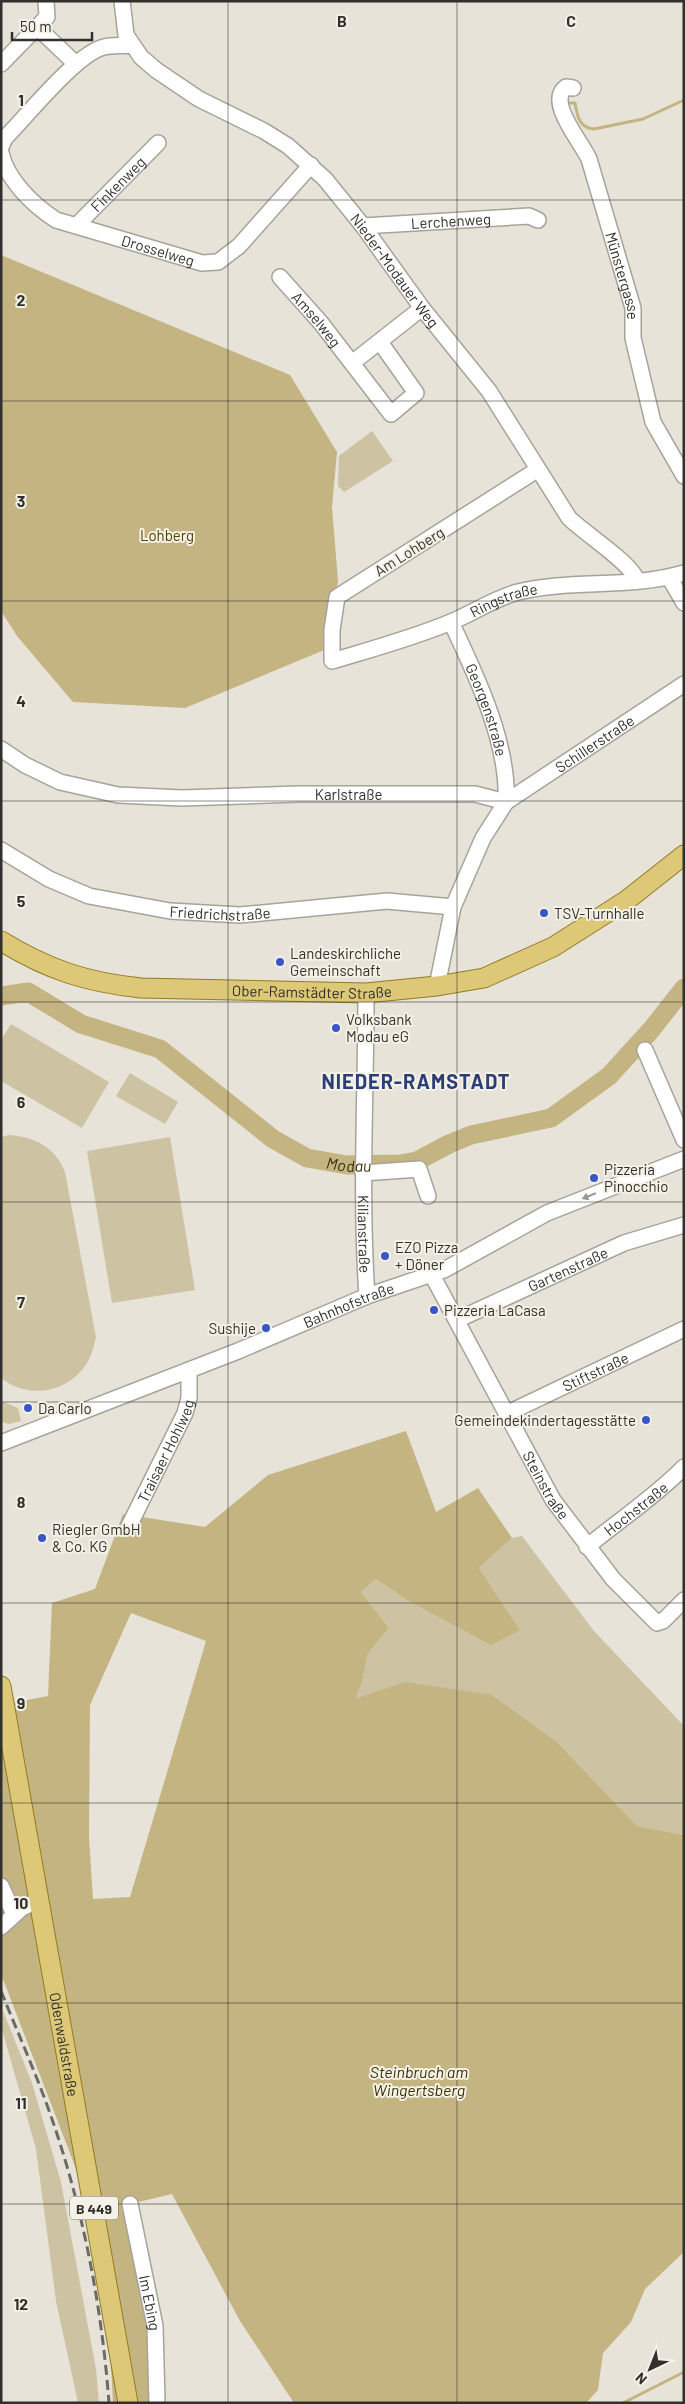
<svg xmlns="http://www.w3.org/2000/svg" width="685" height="2404" font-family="Barlow,sans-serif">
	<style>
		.green { fill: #cdc3a2 }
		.forest { fill: #c4b481; fill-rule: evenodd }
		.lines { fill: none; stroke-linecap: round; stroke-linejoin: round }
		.stream { stroke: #c4b481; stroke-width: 3 }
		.river { stroke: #c4b481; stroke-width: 19 }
		.minor-casing { stroke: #a6a39a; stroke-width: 18 }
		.major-casing { stroke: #927b22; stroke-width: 21 }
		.minor { stroke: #fff; stroke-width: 15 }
		.major { stroke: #ddc877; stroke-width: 19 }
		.rail { stroke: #6c6a64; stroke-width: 3; stroke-dasharray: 10 5; stroke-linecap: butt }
		.oneway { fill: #989896 }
		.grid { fill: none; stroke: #31302c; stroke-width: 1; stroke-opacity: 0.55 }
		.poi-dot { fill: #3757c8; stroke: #f4f1e6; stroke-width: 2 }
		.labels { text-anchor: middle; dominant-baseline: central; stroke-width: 4; stroke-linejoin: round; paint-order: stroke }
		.shield { fill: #f4f1e6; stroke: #6c6a64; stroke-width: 1 }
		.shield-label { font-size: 14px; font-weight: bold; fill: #31302c }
		.street-label { font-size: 15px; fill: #31302c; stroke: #f4f1e6 }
		.park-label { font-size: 15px; fill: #524100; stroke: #f4f1e6 }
		.poi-label { font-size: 15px; fill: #31302c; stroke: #f4f1e6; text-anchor: start }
		.water-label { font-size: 16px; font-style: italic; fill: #3b2f04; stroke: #f4f1e6 }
		.district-label { font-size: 20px; font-weight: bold; letter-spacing: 1px; fill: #2b3e77; stroke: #f4f1e6 }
		.grid-label { font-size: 16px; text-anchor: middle; font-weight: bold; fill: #31302c; stroke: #f4f1e6; stroke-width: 4; stroke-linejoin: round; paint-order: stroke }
	</style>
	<rect width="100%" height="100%" fill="#e7e3d9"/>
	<!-- green -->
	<g class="green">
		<path d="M 372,431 L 393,461 L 344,492 L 338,486 L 339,456 Z"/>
		<path d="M 11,1024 L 109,1082 L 82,1128 L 1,1081 L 1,1040 Z"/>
		<path d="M 130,1073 L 178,1102 L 165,1124 L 116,1096 Z"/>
		<path d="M 9,1135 C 35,1137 55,1147 65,1172 L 96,1337 C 94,1345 92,1355 87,1363 C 68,1393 29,1400 1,1378 L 1,1137 Z"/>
		<path d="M 170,1137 L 195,1290 L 112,1303 L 87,1151 Z"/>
		<path d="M 1,1401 L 18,1408 L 21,1421 L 9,1424 L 1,1422 Z"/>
		<path d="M 522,1536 L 594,1631 L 684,1726 L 684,1835 L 637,1826 L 556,1741 L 492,1695 L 354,1699 L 362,1682 L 368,1653 L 389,1628 L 361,1592 L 376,1579 L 407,1600 L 520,1630 L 479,1568 L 512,1538 Z"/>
		<path d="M 1,2006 L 32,2083 L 61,2182 L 96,2369 L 99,2403 L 78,2403 L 56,2301 L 36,2149 L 1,2026 Z"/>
	</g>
	<!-- forest -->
	<g class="forest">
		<path d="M 1,255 L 290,375 L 337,452 L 332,507 L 338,581 L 329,648 L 185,708 L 73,702 L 17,636 L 1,611 Z"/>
		<path d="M 406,1431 L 436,1512 L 478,1488 L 512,1538 L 479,1568 L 520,1630 L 491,1645 L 407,1600 L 376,1579 L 361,1592 L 389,1628 L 368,1653 L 362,1682 L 355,1699 L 405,1682 L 492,1695 L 556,1741 L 637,1826 L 684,1835 L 684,2252 L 645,2289 L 631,2322 L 603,2353 L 598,2390 L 586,2403 L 294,2403 L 240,2321 L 172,2194 L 130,2204 L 155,2326 L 157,2403 L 113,2403 L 110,2347 L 78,2174 L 1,1974 L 1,1705 L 48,1696 L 52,1603 L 95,1589 L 123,1514 L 205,1527 L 268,1475 ZM 131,1613 L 206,1641 L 130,1897 L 93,1899 L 89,1838 L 90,1705 Z"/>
	</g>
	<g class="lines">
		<!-- stream -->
		<g class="stream">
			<path d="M 567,103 L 575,103 C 577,115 579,128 594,129 L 643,119 L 684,100"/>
			<path d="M 1,1774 L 25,1895 L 18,1903"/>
			<path d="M 623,2403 L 684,2372"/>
		</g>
		<!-- river -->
		<path class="river" id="s1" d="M 1,996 L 28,992 L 81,1024 L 160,1049 L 273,1139 L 307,1158 L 347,1165 L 400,1164 L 417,1161 L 449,1144 L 471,1135 L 551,1118 L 609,1076 L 651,1030 L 684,988"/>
		<defs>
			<g id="minor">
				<path id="s2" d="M 122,1 L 126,35 L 141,57 L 156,70 L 199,99 L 264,131 L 288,146 L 325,179 L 363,226 L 422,308 L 489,391 L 569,518 C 584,533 633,564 637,581"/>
				<path d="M 38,28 L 76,64"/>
				<path d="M 1,64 L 47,17 L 46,1"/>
				<path id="s3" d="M 573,88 L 566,87 C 546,102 581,141 589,159 L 633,308 L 633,338 L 653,422 L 684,476"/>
				<path d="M 1,147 L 5,138 C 26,117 77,53 104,47 C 112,45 122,46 131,45"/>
				<path id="s4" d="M 1,153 C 7,180 33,205 56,220 L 202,263 L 218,262 L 239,246 L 311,165"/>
				<path id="s5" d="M 77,225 L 158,143"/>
				<path id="s6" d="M 363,226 L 529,216 L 538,220"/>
				<path id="s7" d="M 280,277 L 321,323 L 391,414 L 416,393 L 380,342"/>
				<path d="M 352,363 L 422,308"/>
				<path id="s8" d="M 537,470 L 337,597 L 332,630 L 332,661 C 372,649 413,638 451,622 C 473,613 495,598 518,592 C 572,579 630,589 684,573"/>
				<path d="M 669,577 L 684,603"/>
				<path id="s9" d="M 451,622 C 476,675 509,743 506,802"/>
				<path id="s10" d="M 1,749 L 25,765 L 60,782 L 118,795 L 182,798 L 297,794 L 475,794 L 506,802 L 483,838 L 453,907 L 437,986"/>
				<path id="s11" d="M 506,802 L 684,684"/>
				<path id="s12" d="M 1,850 L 49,879 L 89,896 L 170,911 L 240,915 L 387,901 L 453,907"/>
				<path id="s13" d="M 366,993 C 366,1094 360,1195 367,1296"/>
				<path d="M 645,1050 L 684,1140"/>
				<path d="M 363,1173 L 419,1169 L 428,1196"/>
				<path id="s14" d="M 432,1275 L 553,1500 L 613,1579 L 657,1623 L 663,1621 L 684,1600"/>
				<path id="s15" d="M 457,1320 L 624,1243 L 684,1225"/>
				<path id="s16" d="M 506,1414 L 684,1329"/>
				<path id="s17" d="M 1,1443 L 238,1351 L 367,1296 L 444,1270 L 547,1213 L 684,1159"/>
				<path id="s18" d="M 128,1528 L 185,1413 L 189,1398 L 189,1370"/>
				<path id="s19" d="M 587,1547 C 619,1520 655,1497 684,1467"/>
				<path d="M 1,1886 L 14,1914"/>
				<path d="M 1,1927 L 22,1908 L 39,1900"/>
				<path id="s20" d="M 130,2204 L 155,2326 L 157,2403"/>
			</g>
			<g id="major">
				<path id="s21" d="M 1,941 C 49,970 85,982 141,988 L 366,993 L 437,986 L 484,978 L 553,947 L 627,900 L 684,855"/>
				<path id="s22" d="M 1,1686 L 128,2403"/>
			</g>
		</defs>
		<!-- minor casing -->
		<use href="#minor" class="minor-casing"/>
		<!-- major casing -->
		<use href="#major" class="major-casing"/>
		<!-- minor -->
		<use href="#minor" class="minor"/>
		<!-- major -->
		<use href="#major" class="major"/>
		<!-- rail -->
		<path class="rail" d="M 1,1991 C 19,2036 39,2080 54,2125 C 84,2214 102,2309 109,2403"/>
	</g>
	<!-- one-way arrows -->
	<defs><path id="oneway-solid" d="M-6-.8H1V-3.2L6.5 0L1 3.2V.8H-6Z" transform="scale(1.25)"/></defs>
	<use class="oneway" href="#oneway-solid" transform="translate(589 1196) rotate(158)"/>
	<!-- grid -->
	<path class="grid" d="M 228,1 L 228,2403M 457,1 L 457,2403M 1,200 L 684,200M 1,401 L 684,401M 1,601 L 684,601M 1,801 L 684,801M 1,1002 L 684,1002M 1,1202 L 684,1202M 1,1402 L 684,1402M 1,1603 L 684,1603M 1,1803 L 684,1803M 1,2003 L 684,2003M 1,2204 L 684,2204"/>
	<!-- markers -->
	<g class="poi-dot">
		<circle cx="544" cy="913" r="5"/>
		<circle cx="280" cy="962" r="5"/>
		<circle cx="336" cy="1028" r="5"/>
		<circle cx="594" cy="1178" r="5"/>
		<circle cx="385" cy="1256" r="5"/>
		<circle cx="434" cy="1310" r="5"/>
		<circle cx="266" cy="1328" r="5"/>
		<circle cx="28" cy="1408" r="5"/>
		<circle cx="646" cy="1420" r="5"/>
		<circle cx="42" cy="1538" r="5"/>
	</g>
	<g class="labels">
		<!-- shield labels -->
		<rect class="shield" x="70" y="2196.5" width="48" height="23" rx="4"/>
		<g class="shield-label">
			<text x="94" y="2208">B 449</text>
		</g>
		<!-- street labels -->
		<g class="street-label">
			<text stroke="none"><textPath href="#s5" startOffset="58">Finkenweg</textPath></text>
			<text stroke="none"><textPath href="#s6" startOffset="88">Lerchenweg</textPath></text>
			<text stroke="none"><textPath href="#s4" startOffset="195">Drosselweg</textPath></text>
			<text stroke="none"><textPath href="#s2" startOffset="398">Nieder-Modauer Weg</textPath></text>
			<text stroke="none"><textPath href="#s3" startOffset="210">Münstergasse</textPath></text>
			<text stroke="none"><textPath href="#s7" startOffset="56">Amselweg</textPath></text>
			<text transform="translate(409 551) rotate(-32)">Am Lohberg</text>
			<text stroke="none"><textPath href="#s8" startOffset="484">Ringstraße</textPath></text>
			<text stroke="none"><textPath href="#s9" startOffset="95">Georgenstraße</textPath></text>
			<text stroke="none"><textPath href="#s11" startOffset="106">Schillerstraße</textPath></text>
			<text stroke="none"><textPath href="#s10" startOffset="358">Karlstraße</textPath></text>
			<text stroke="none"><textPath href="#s12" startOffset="232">Friedrichstraße</textPath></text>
			<text stroke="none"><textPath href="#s21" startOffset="320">Ober-Ramstädter Straße</textPath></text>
			<text stroke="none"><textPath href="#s13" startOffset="241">Kilianstraße</textPath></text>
			<text stroke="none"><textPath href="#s15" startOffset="122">Gartenstraße</textPath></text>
			<text stroke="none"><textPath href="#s17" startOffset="374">Bahnhofstraße</textPath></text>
			<text stroke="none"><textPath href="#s16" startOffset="99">Stiftstraße</textPath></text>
			<text stroke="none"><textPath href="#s18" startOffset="86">Traisaer Hohlweg</textPath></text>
			<text stroke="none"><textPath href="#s14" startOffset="239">Steinstraße</textPath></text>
			<text stroke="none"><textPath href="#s19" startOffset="62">Hochstraße</textPath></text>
			<text stroke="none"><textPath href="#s22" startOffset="364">Odenwaldstraße</textPath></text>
			<text stroke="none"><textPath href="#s20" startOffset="101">Im Ebing</textPath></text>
		</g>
		<!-- park labels -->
		<g class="park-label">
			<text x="167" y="535">Lohberg</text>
		</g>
		<!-- poi labels -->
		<g class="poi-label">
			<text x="554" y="913">TSV-Turnhalle</text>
			<text x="290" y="953">Landeskirchliche<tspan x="290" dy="17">Gemeinschaft</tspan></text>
			<text x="346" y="1019">Volksbank<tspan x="346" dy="17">Modau eG</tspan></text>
			<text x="604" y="1169">Pizzeria<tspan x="604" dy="17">Pinocchio</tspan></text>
			<text x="395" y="1247">EZO Pizza<tspan x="395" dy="17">+ Döner</tspan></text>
			<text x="444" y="1310">Pizzeria LaCasa</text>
			<text x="256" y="1328" text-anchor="end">Sushije</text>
			<text x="38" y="1408">Da Carlo</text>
			<text x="636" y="1420" text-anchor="end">Gemeindekindertagesstätte</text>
			<text x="52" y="1529">Riegler GmbH<tspan x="52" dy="17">&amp; Co. KG</tspan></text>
		</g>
		<!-- water labels -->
		<g class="water-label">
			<text stroke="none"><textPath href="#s1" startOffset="398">Modau</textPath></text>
			<text x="419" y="2071">Steinbruch am<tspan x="419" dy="18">Wingertsberg</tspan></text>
		</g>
		<!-- district labels -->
		<g class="district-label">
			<text x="416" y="1081">NIEDER-RAMSTADT</text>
		</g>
	</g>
	<g class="grid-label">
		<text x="342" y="27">B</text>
		<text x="571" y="27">C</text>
		<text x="21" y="106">1</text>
		<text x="21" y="306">2</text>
		<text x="21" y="507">3</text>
		<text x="21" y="707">4</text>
		<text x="21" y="907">5</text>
		<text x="21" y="1108">6</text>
		<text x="21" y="1308">7</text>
		<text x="21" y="1508">8</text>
		<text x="21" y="1709">9</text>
		<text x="21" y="1909">10</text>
		<text x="21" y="2109">11</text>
		<text x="21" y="2310">12</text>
	</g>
	<!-- border -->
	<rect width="685" height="2404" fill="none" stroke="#31302c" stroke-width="5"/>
	<!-- north arrow -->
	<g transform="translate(650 2369) rotate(223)" stroke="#f4f1e6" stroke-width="4" paint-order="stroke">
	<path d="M0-4L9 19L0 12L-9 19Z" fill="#31302c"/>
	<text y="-8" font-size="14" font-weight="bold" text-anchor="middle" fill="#31302c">N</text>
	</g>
	<!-- scale -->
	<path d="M12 32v8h80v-8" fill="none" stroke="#31302c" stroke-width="2.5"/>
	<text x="20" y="32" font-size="15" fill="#31302c" stroke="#f4f1e6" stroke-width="4" paint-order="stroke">50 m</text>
</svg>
